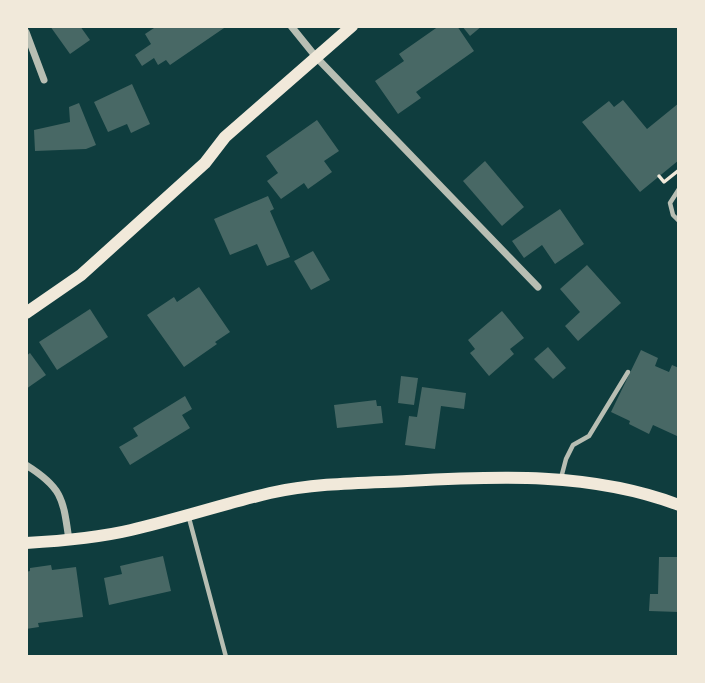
<svg xmlns="http://www.w3.org/2000/svg" width="705" height="683" font-family="'Space Grotesk',sans-serif">
	<style>
		.building { fill: #486865 }
		.lines { fill: none; stroke-linecap: round; stroke-linejoin: round }
		.path { stroke: #f1e9da; stroke-width: 3.5 }
		.service { stroke: #b8beb3; stroke-width: 4.5 }
		.minor { stroke: #b8beb3; stroke-width: 7 }
		.secondary { stroke: #f1e9da; stroke-width: 12 }
	</style>
	<rect width="100%" height="100%" fill="#0f3d3e"/>
	<!-- building -->
	<g class="building">
		<path d="M 50,26 L 80,26 L 90,40 L 70,54 Z"/>
		<path d="M 157,26 L 227,26 L 170,65 L 166,60 L 158,65 L 154,58 L 142,66 L 135,55 L 151,44 L 145,34 Z"/>
		<path d="M 439,26 L 457,26 L 474,51 L 416,92 L 421,98 L 398,114 L 375,81 L 404,61 L 399,54 Z"/>
		<path d="M 462,26 L 482,26 L 470,36 Z"/>
		<path d="M 132,84 L 150,124 L 131,133 L 127,124 L 108,132 L 94,102 Z"/>
		<path d="M 623,100 L 647,129 L 679,103 L 679,160 L 640,192 L 582,122 L 609,101 L 614,107 Z"/>
		<path d="M 79,103 L 96,145 L 86,149 L 35,151 L 34,130 L 70,122 L 69,107 Z"/>
		<path d="M 317,120 L 339,151 L 324,161 L 332,172 L 308,189 L 304,183 L 281,199 L 267,181 L 278,173 L 266,156 Z"/>
		<path d="M 485,161 L 524,207 L 502,226 L 463,181 Z"/>
		<path d="M 268,196 L 274,209 L 270,211 L 290,257 L 267,266 L 257,244 L 230,255 L 214,219 Z"/>
		<path d="M 560,209 L 584,244 L 555,264 L 542,245 L 524,258 L 512,241 Z"/>
		<path d="M 313,251 L 330,280 L 311,290 L 294,261 Z"/>
		<path d="M 587,265 L 621,303 L 578,341 L 565,326 L 580,312 L 560,289 Z"/>
		<path d="M 199,287 L 230,332 L 215,342 L 217,344 L 184,367 L 147,315 L 174,297 L 177,302 Z"/>
		<path d="M 90,309 L 108,337 L 57,370 L 39,342 Z"/>
		<path d="M 502,311 L 524,338 L 510,349 L 514,354 L 489,376 L 470,353 L 475,349 L 468,340 Z"/>
		<path d="M 548,347 L 566,368 L 553,379 L 534,359 Z"/>
		<path d="M 641,350 L 658,358 L 655,366 L 669,372 L 672,365 L 679,368 L 677,436 L 653,425 L 649,434 L 629,424 L 630,421 L 611,412 Z"/>
		<path d="M 30,353 L 46,375 L 26,389 L 26,356 Z"/>
		<path d="M 401,376 L 418,378 L 414,405 L 398,403 Z"/>
		<path d="M 422,387 L 466,393 L 464,409 L 441,406 L 435,449 L 405,445 L 409,416 L 417,417 Z"/>
		<path d="M 185,396 L 192,409 L 182,415 L 190,428 L 130,465 L 119,447 L 138,436 L 133,428 Z"/>
		<path d="M 376,400 L 377,406 L 381,406 L 383,423 L 337,428 L 334,405 Z"/>
		<path d="M 163,556 L 171,591 L 109,605 L 104,578 L 122,574 L 120,566 Z"/>
		<path d="M 659,557 L 679,557 L 679,612 L 649,611 L 650,594 L 658,594 Z"/>
		<path d="M 51,565 L 52,570 L 76,567 L 83,617 L 38,623 L 39,627 L 26,629 L 26,572 L 30,571 L 30,568 Z"/>
	</g>
	<g class="lines">
		<!-- path -->
		<path class="path" d="M 659,176 L 664,182 L 679,170"/>
		<!-- service -->
		<g class="service">
			<path d="M 679,189 L 670,203 L 673,215 L 679,221"/>
			<path d="M 561,478 L 566,459 L 573,445 L 589,436 L 628,372"/>
			<path d="M 189,518 L 226,657"/>
		</g>
		<!-- minor -->
		<g class="minor">
			<path d="M 291,26 L 316,57 L 538,287"/>
			<path d="M 26,32 L 44,80"/>
			<path d="M 26,465 C 63,488 63,499 69,540"/>
		</g>
		<!-- secondary -->
		<g class="secondary">
			<path d="M 26,313 L 81,275 L 205,163 L 225,137 L 352,26"/>
			<path d="M 26,543 C 61,541 97,538 131,530 C 178,519 223,504 270,493 C 315,483 361,483 407,481 C 498,476 592,472 679,505"/>
		</g>
	</g>
	<!-- border -->
	<rect width="705" height="683" fill="none" stroke="#f1e9da" stroke-width="56"/>
</svg>
